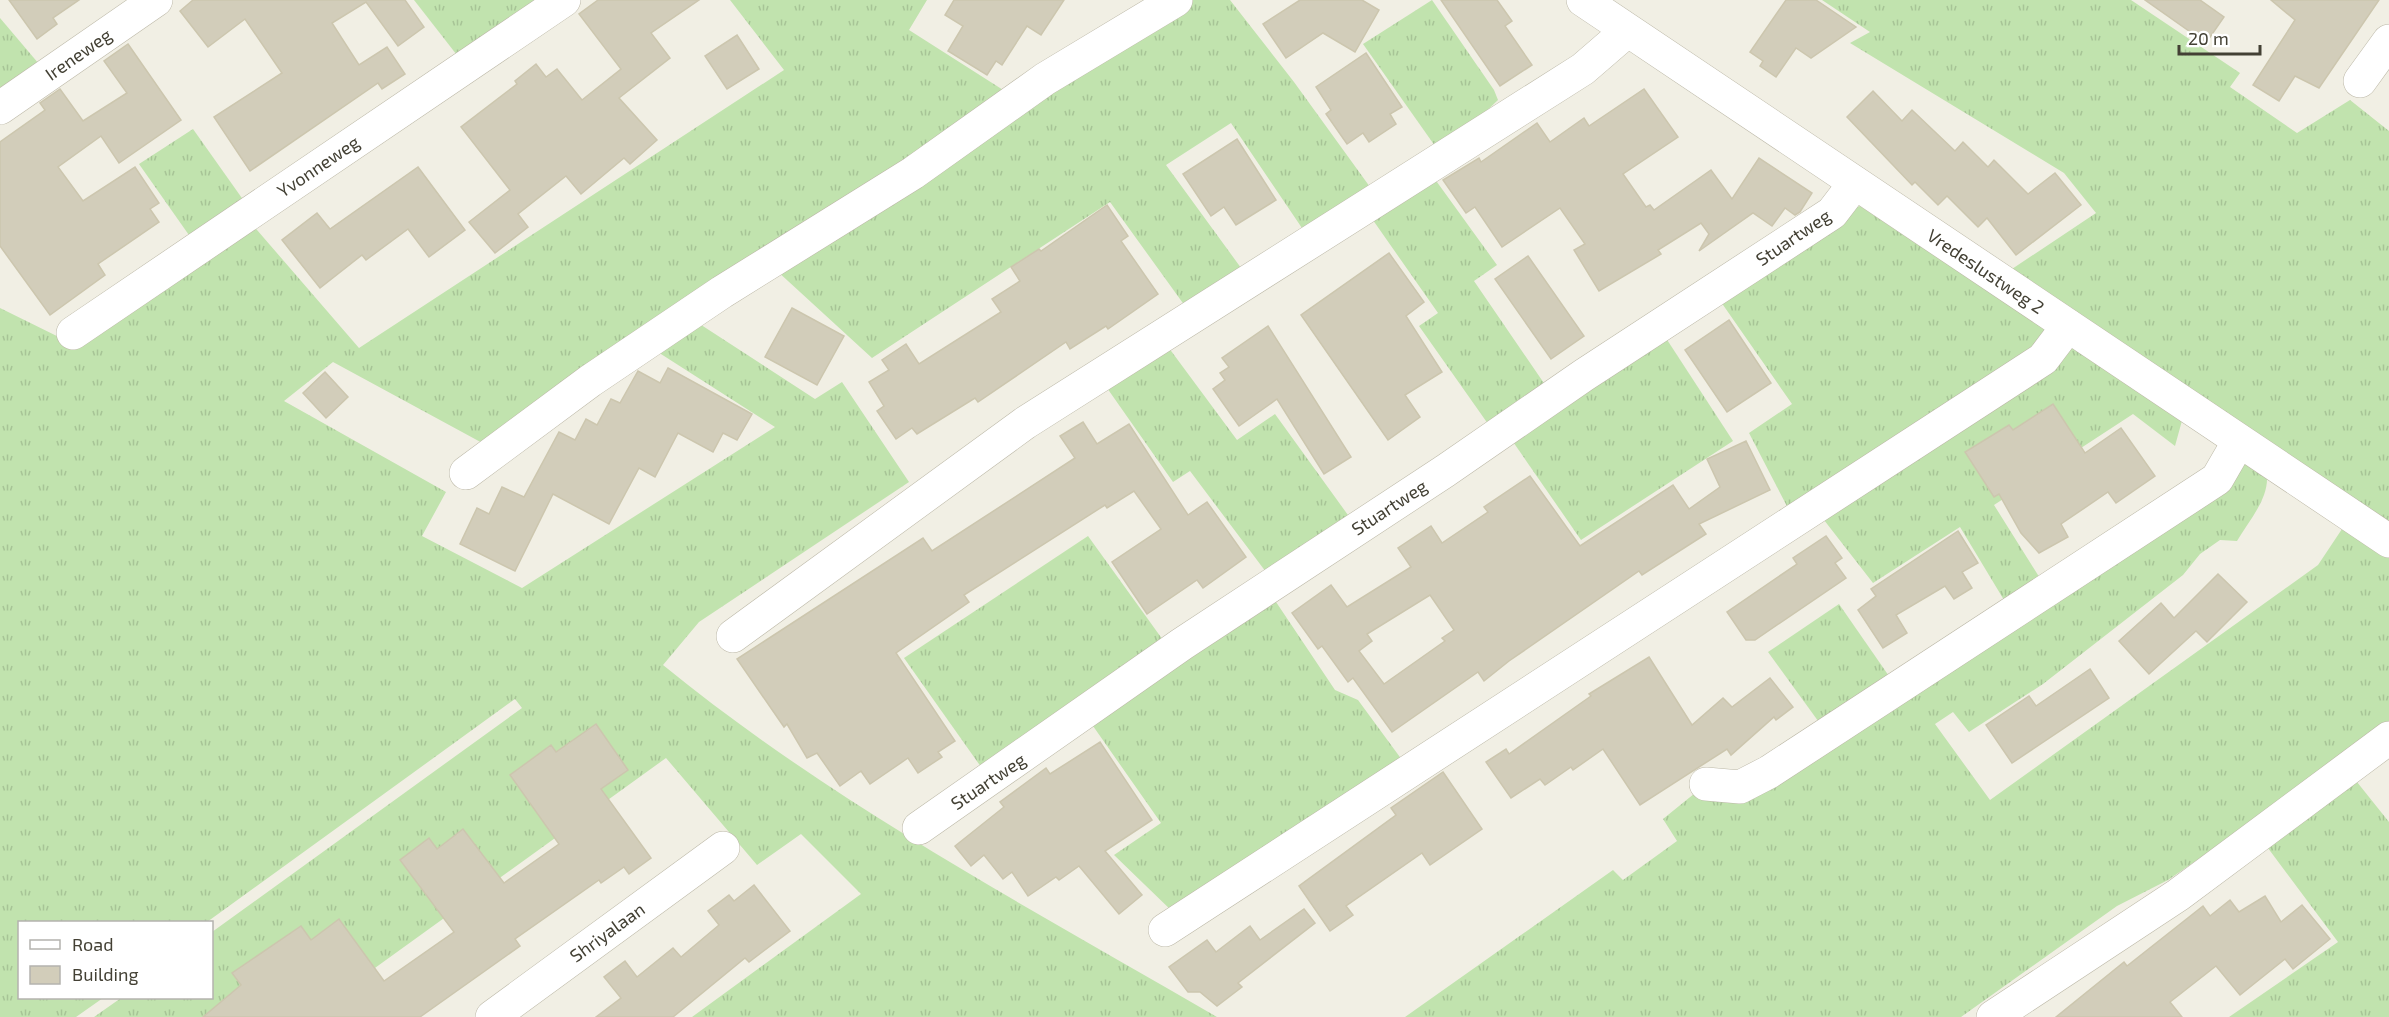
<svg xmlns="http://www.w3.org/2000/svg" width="2389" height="1017" font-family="'Exo 2',sans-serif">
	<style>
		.grass { fill: url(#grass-tufts) }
		.building { fill: #d2cdba; stroke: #ccc6ae; stroke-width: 1.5; fill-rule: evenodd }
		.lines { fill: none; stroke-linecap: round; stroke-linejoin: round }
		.minor-casing { stroke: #bcb8a7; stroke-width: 34 }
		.minor { stroke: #fff; stroke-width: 33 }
		.labels { text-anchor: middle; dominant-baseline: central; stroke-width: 6; stroke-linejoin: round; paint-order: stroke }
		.street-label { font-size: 18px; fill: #434034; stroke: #fff }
	</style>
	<defs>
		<pattern id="grass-tufts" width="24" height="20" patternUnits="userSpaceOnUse" patternTransform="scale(1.5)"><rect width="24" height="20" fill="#c1e3ae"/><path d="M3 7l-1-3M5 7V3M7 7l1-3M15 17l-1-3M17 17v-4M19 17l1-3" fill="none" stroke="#a7c496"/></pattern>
	</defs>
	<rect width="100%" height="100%" fill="#f1efe4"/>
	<!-- grass -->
	<g class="grass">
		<path d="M 414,0 L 549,0 L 460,59 Z"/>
		<path d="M 730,0 L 927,0 L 909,30 L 1011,95 L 486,445 L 333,362 L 284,401 L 446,492 L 422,536 L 522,588 L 775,427 L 650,347 L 692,319 L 815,399 L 842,382 L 909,482 L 699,622 L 663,665 C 832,803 1028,907 1217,1017 L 692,1017 L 861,894 L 801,834 L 757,865 L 666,758 L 307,1017 L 94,1017 L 121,998 L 212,998 L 212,932 L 522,708 L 515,699 L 207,922 L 20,922 L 20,998 L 103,998 L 76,1017 L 0,1017 L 0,308 L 73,344 L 251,223 L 359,348 L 784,70 Z"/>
		<path d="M 1191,0 L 1230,0 L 1294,82 L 1370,187 L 1306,234 L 1231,123 L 1166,165 L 1244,272 L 1185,306 L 1110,202 L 872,358 L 776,270 Z"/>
		<path d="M 1432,0 L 1494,90 L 1498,100 L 1479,118 L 1435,146 L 1363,44 Z"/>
		<path d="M 1822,0 L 2131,0 L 2240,73 L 2230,87 L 2297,133 L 2350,100 L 2389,131 L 2389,528 L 2003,275 L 2096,213 L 2064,173 L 1850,43 L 1870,32 Z"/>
		<path d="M 0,18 L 39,64 L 0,91 Z"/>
		<path d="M 193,129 L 244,201 L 191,238 L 139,164 Z"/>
		<path d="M 1429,171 L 1497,265 L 1474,281 L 1550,392 L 1493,431 L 1419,326 L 1438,313 L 1368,213 Z"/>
		<path d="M 1860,206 L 2046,330 L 2046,340 L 1790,512 L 1749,433 L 1792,404 L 1721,302 L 1852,209 Z"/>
		<path d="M 1662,332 L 1733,441 L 1581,540 L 1509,436 Z"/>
		<path d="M 1163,340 L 1237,440 L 1275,414 L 1353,522 L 1269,576 L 1190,471 L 1173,482 L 1100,378 Z"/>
		<path d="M 2077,344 L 2183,417 L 2175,446 L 2133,414 L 1994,505 L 2043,583 L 2007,605 L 1960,527 L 1873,583 L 1824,520 L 2066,347 Z"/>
		<path d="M 2237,463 L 2252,463 L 2267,477 C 2268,500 2248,522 2237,541 L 2220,540 L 2200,554 L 2183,575 L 2043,684 L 1969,732 L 1953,712 L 1935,724 L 1990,800 L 2318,565 L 2346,523 L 2389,552 L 2389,727 L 2168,880 L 2117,906 L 1961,1017 L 1405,1017 L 1613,870 L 1623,880 L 1677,841 L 1663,819 L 1700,789 L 1737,798 Z"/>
		<path d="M 1088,536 L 1168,647 L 986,774 L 904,658 Z"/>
		<path d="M 1270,593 L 1335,690 L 1358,700 L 1405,764 L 1175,914 L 1114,855 L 1161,823 L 1086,716 Z"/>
		<path d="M 1839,604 L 1891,679 L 1821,725 L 1768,652 Z"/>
		<path d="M 2349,772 L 2389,822 L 2389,1017 L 2229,1017 L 2338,942 L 2259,836 Z"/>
	</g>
	<!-- building -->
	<g class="building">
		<path d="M 9,0 L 79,0 L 53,18 L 57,24 L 37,39 Z"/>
		<path d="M 193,0 L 405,0 L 424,27 L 398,46 L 366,2 L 332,23 L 359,65 L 387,47 L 405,74 L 382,89 L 378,83 L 250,171 L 214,117 L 282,73 L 245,19 L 208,47 L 180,11 Z"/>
		<path d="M 598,0 L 699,0 L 651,33 L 670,58 L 619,98 L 657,140 L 630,164 L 624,158 L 581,194 L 566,176 L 518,214 L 528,227 L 495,253 L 469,222 L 510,190 L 461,127 L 517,84 L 515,81 L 536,64 L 546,77 L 557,69 L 582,100 L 621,69 L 579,14 Z"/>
		<path d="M 954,0 L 1064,0 L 1041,35 L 1027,26 L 1002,65 L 996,61 L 987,75 L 948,51 L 963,26 L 945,15 Z"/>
		<path d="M 1300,0 L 1362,0 L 1379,10 L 1355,52 L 1323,33 L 1286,58 L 1263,24 Z"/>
		<path d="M 1441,0 L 1497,0 L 1512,21 L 1505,26 L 1532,65 L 1500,86 Z"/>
		<path d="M 1786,0 L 1816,0 L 1856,27 L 1811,58 L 1796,48 L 1776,77 L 1760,66 L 1763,61 L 1750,52 Z"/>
		<path d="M 2145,0 L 2200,0 L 2224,17 L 2206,43 Z"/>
		<path d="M 2271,0 L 2379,0 L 2319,88 L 2295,76 L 2279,101 L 2253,85 L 2295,20 Z"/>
		<path d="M 737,35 L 759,69 L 727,89 L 705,56 Z"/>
		<path d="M 128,44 L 181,120 L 119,163 L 101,136 L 58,167 L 83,201 L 135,167 L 159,203 L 150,209 L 159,222 L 98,264 L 105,275 L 50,315 L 0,246 L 0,142 L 45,110 L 40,103 L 60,89 L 83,121 L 127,93 L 104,61 Z"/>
		<path d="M 1366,53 L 1402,107 L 1390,114 L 1396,124 L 1369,142 L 1363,133 L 1347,144 L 1326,114 L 1331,110 L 1316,87 Z"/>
		<path d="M 1644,89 L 1678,137 L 1623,174 L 1646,207 L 1650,205 L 1654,210 L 1711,170 L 1732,199 L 1759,158 L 1812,193 L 1800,212 L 1795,215 L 1785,208 L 1772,226 L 1753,213 L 1699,251 L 1709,234 L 1701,223 L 1658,250 L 1661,254 L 1599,291 L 1574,250 L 1585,244 L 1560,208 L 1502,247 L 1475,207 L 1466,213 L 1443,180 L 1479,158 L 1481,162 L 1537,123 L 1550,142 L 1584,118 L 1589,126 Z"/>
		<path d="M 1873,91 L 1902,121 L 1912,110 L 1955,151 L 1963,142 L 1988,167 L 1994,160 L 2028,194 L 2055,173 L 2081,205 L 2016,255 L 1987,218 L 1978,227 L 1947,196 L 1938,205 L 1915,182 L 1912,185 L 1847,117 Z"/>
		<path d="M 1237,139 L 1276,200 L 1236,225 L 1224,207 L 1211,216 L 1183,174 Z"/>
		<path d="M 418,167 L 465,230 L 429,257 L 408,229 L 366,260 L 362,255 L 320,288 L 282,240 L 317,213 L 330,229 Z"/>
		<path d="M 1107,205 L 1128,236 L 1121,241 L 1158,294 L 1108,329 L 1106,326 L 1070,349 L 1066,342 L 978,402 L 975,398 L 917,434 L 912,428 L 896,439 L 877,411 L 884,406 L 869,382 L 889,370 L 882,360 L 906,344 L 919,364 L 1001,312 L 992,299 L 1020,281 L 1011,267 L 1039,249 L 1041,251 Z"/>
		<path d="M 1389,253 L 1424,302 L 1406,316 L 1442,372 L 1405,395 L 1420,417 L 1388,440 L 1301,315 Z"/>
		<path d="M 1528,256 L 1584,336 L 1551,359 L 1495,279 Z"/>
		<path d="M 792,308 L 844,336 L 817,385 L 765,357 Z"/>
		<path d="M 1729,320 L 1771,383 L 1727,412 L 1685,350 Z"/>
		<path d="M 1268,326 L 1351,457 L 1324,474 L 1277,399 L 1239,426 L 1213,389 L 1225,380 L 1220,373 L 1229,367 L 1222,358 Z"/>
		<path d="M 668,368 L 752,414 L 737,440 L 723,433 L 713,452 L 678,433 L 655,477 L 639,468 L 609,524 L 553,494 L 515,571 L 460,544 L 477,508 L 489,514 L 502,487 L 524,497 L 559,432 L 575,440 L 586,419 L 597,425 L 611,399 L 620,403 L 638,371 L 660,383 Z"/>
		<path d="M 325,372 L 348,397 L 326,418 L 303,393 Z"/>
		<path d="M 2053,404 L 2085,453 L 2121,428 L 2155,476 L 2116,503 L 2108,492 L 2061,524 L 2068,537 L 2039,553 L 2021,533 L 1999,494 L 1994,497 L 1965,452 L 2009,425 L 2013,430 Z"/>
		<path d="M 1083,422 L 1097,444 L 1129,424 L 1188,515 L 1207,502 L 1246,557 L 1203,588 L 1197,580 L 1147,614 L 1112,562 L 1161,529 L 1134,491 L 1107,508 L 1105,505 L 964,595 L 969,602 L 896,653 L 955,741 L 938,752 L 942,757 L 918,773 L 908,758 L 870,784 L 861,771 L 840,786 L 817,753 L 807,758 L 787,724 L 784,727 L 737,659 L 923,538 L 932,551 L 1075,458 L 1060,436 Z"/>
		<path d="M 1746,441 L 1770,490 L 1699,524 L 1706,534 L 1642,575 L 1639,571 L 1509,661 L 1484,681 L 1478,672 L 1392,732 L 1353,678 L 1348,682 L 1322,646 L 1318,649 L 1292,613 L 1331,585 L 1347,607 L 1411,567 L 1398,548 L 1431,526 L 1442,543 L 1488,512 L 1484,507 L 1530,476 L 1580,546 L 1673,485 L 1689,509 L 1720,487 L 1707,459 ZM 1430,595 L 1454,630 L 1442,638 L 1445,641 L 1384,684 L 1359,651 L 1372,641 L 1367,634 Z"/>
		<path d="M 1958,531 L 1978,563 L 1962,572 L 1972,588 L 1954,599 L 1945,586 L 1896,615 L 1907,633 L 1883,648 L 1858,610 L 1876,596 L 1871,589 Z"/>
		<path d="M 1826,536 L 1842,558 L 1835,563 L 1846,578 L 1755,640 L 1746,640 L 1727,612 L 1797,564 L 1793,558 Z"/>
		<path d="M 2218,574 L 2247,602 L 2207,642 L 2196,631 L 2149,674 L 2119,641 L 2161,603 L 2174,618 Z"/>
		<path d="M 1649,657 L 1692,725 L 1723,698 L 1732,707 L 1770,678 L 1793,707 L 1776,720 L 1774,717 L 1731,755 L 1727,749 L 1640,805 L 1603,749 L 1573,770 L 1571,767 L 1545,785 L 1540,779 L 1511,798 L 1486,762 L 1506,749 L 1509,754 L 1591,696 L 1589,694 Z"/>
		<path d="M 2090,669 L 2109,698 L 2012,763 L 1986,725 L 2029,696 L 2036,706 Z"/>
		<path d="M 596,724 L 628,770 L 601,789 L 651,858 L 629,874 L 624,867 L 601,883 L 599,880 L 515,939 L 520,946 L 420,1017 L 203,1017 L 241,985 L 232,973 L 301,926 L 311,940 L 339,919 L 384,981 L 454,932 L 400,860 L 429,838 L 437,849 L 463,829 L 504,883 L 559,844 L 510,775 L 551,745 L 556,752 Z"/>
		<path d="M 1100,742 L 1152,820 L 1105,851 L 1142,895 L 1119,914 L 1079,866 L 1059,880 L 1056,877 L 1028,896 L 1012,872 L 1003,879 L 984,855 L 971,866 L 955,846 L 1004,807 L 1000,802 L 1046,768 L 1050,774 Z"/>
		<path d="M 1443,772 L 1482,829 L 1430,865 L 1422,853 L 1346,906 L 1353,915 L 1330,931 L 1299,886 L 1396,815 L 1391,808 Z"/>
		<path d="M 754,885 L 790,931 L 749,962 L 745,958 L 673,1017 L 596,1017 L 621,998 L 604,977 L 625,961 L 637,977 L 673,948 L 681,957 L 719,925 L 708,911 L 729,895 L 734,901 Z"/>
		<path d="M 2265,896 L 2281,922 L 2302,905 L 2330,939 L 2293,969 L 2285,959 L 2240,995 L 2216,966 L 2170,1002 L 2182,1017 L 2056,1017 L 2124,962 L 2127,966 L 2203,906 L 2210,916 L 2230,900 L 2239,912 Z"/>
		<path d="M 1304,909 L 1315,923 L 1238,983 L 1242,987 L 1217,1006 L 1200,992 L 1188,992 L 1169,967 L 1207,940 L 1216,952 L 1250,926 L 1260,940 Z"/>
	</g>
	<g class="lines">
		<defs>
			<g id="minor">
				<path d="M 1583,0 L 2389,541"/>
				<path d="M 2360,81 L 2389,41"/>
				<path d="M 0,108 L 156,0"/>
				<path d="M 73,333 L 564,0"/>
				<path d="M 466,473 L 590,381 L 722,292 L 913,173 L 1045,79 L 1176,0"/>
				<path d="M 733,636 L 1025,423 L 1583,69 L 1627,31"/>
				<path d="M 1706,784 L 1740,787 L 1769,772 L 2217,479 L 2239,441"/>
				<path d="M 919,828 L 1182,644 L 1445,471 L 1584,375 L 1832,213 L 1855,183"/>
				<path d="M 1165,930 L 2043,359 L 2068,326"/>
				<path d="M 492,1017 L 723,848"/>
				<path d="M 1993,1017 L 2178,895 L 2389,738"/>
			</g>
		</defs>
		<!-- minor casing -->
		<use href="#minor" class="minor-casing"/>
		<!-- minor -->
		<use href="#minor" class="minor"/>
	</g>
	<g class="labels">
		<!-- street labels -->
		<g class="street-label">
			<text transform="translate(78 54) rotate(-35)">Ireneweg</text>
			<text transform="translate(318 166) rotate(-34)">Yvonneweg</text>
			<text transform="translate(1793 237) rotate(-34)">Stuartweg</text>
			<text transform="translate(1986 271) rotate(34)">Vredeslustweg 2</text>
			<text transform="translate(1389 507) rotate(-33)">Stuartweg</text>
			<text transform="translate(988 781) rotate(-34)">Stuartweg</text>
			<text transform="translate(607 932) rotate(-36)">Shriyalaan</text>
		</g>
	</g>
	<!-- legend -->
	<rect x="18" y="921" width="195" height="78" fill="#ffffff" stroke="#b4b3ae" stroke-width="1.5"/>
	<rect x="30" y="940" width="30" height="9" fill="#ffffff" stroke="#b4b3ae" stroke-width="1.5"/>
	<text x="72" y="951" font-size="18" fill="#434034">Road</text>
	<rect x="30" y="966" width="30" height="18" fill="#d2cdba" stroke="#b4b3ae" stroke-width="1.5"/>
	<text x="72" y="981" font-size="18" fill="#434034">Building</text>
	<!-- scale -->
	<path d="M2179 45v9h81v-9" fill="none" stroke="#434034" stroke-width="3"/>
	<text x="2188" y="45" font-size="18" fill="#434034" stroke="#ffffff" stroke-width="4.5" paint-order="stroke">20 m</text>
</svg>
